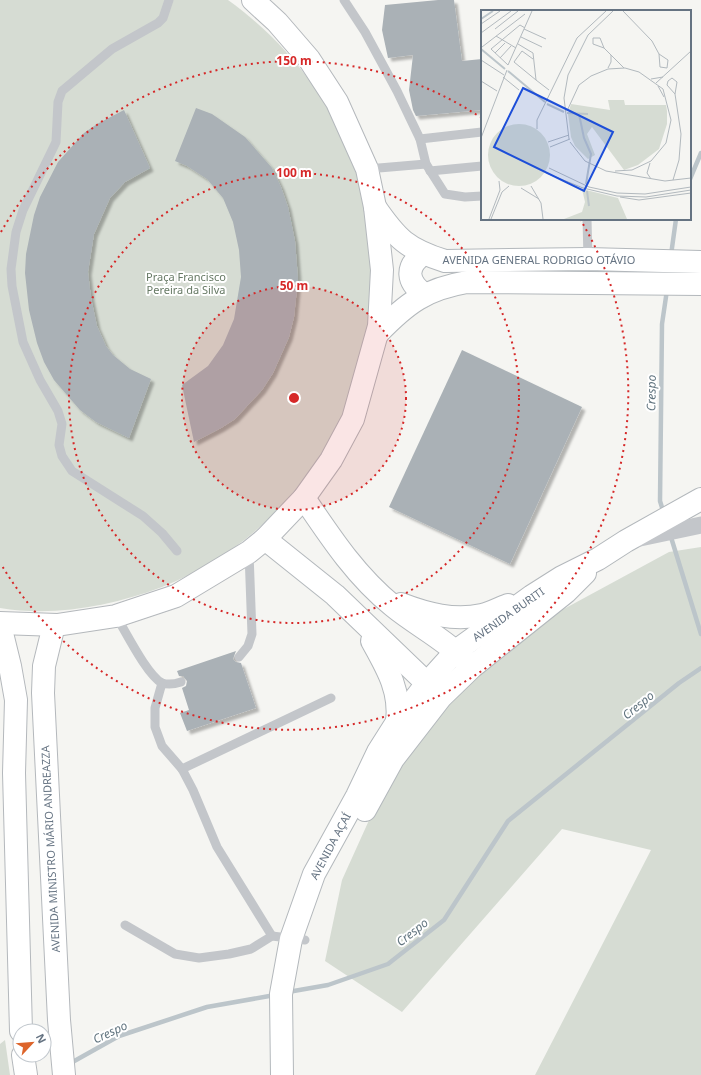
<svg xmlns="http://www.w3.org/2000/svg" width="701" height="1075" font-family="'Noto Sans',sans-serif">
	<style>
		.green { fill: #d6dcd3 }
		.lines { fill: none; stroke-linecap: round; stroke-linejoin: round }
		.stream { stroke: #bcc5ca; stroke-width: 4.5 }
		.building { fill: #aab1b6; filter: url(#shadow) }
		.secondary-casing { stroke: #b3b8bc; stroke-width: 24 }
		.primary-casing { stroke: #b4b8bc; stroke-width: 24 }
		.lane { stroke: #c3c6ca; stroke-width: 9 }
		.street { stroke: #c3c6ca; stroke-width: 17 }
		.secondary { stroke: #fff; stroke-width: 22 }
		.primary { stroke: #fff; stroke-width: 22 }
		.ring { fill: none; stroke: #d62828; stroke-width: 2; stroke-dasharray: 2 4 }
		.labels { text-anchor: middle; dominant-baseline: central; stroke-width: 4; stroke-linejoin: round; paint-order: stroke }
		.street-label { font-size: 11px; fill: #657382; stroke: #fff }
		.park-label { font-size: 11px; fill: #667964; stroke: #fff }
		.water-label { font-size: 12px; font-style: italic; fill: #61747f; stroke: #fff }
		.inset-river { fill: none; stroke: #bcc5ca; stroke-width: 2 }
		.inset-road { fill: none; stroke: #b2b9be; stroke-width: 1 }
		.view { fill: #1d4ed8; fill-opacity: 0.15; stroke: #1d4ed8; stroke-width: 2 }
		.inset-edge { fill: none; stroke: #657382; stroke-width: 2 }
		.centre { fill: #d62828; stroke: #fff; stroke-width: 2 }
		.ring-label { font-size: 12px; text-anchor: middle; font-weight: bold; fill: #d62828; stroke: #fff; stroke-width: 4; stroke-linejoin: round; paint-order: stroke }
	</style>
	<defs>
		<filter id="shadow"><feDropShadow dx="3.5" dy="3.5" stdDeviation="1" flood-color="#0004"/></filter>
	</defs>
	<rect width="100%" height="100%" fill="#f5f5f2"/>
	<!-- green -->
	<g class="green">
		<path d="M 0,0 L 228,0 C 286,42 332,100 356,168 C 413,335 326,523 162,587 C 112,606 54,617 0,608 Z"/>
		<path d="M 701,547 L 701,1075 L 535,1075 L 651,850 L 562,829 L 402,1012 L 325,961 L 342,880 L 389,776 L 458,692 L 562,610 L 669,552 Z"/>
		<path d="M 5,1040 L 10,1075 L 0,1075 L 0,1044 Z"/>
	</g>
	<g class="lines">
		<!-- stream -->
		<g class="stream">
			<path d="M 690,179 L 701,153"/>
			<path d="M 671,255 L 676,219"/>
			<path d="M 664,514 L 660,501 L 662,324 L 667,290"/>
			<path d="M 670,534 L 701,634"/>
			<path d="M 288,992 L 328,985 L 388,964 L 444,920 L 508,821 L 679,683 L 701,668"/>
			<path d="M 69,1064 L 119,1036 L 207,1007 L 275,995"/>
		</g>
	</g>
	<!-- building -->
	<g class="building">
		<path d="M 438,0 L 454,0 L 462,61 L 482,59 L 482,110 L 416,116 L 413,110 L 409,90 L 413,55 L 388,58 L 382,30 L 385,5 Z"/>
		<path d="M 196,108 L 212,114 L 245,137 L 272,168 L 281,187 L 288,207 L 295,241 L 298,279 L 294,317 L 289,337 L 273,373 L 262,390 L 235,419 L 221,428 L 194,442 L 182,385 L 208,366 L 223,345 L 234,319 L 241,277 L 239,250 L 233,222 L 223,198 L 207,179 L 187,166 L 175,161 Z"/>
		<path d="M 124,110 L 150,168 L 125,182 L 110,198 L 94,234 L 88,272 L 91,298 L 97,326 L 106,346 L 113,355 L 130,369 L 151,379 L 129,438 L 96,422 L 80,410 L 54,380 L 44,362 L 37,343 L 29,310 L 25,273 L 26,254 L 34,215 L 40,197 L 58,162 L 84,133 L 97,124 Z"/>
		<path d="M 462,350 L 582,407 L 510,564 L 389,507 Z"/>
		<path d="M 236,651 L 233,659 L 236,662 L 241,663 L 256,708 L 187,731 L 180,713 L 189,710 L 182,688 L 186,686 L 187,681 L 183,676 L 179,676 L 177,671 Z"/>
	</g>
	<g class="lines">
		<defs>
			<g id="secondary">
				<path d="M 375,207 C 397,239 407,249 445,261 L 588,259 L 701,262"/>
				<path d="M 423,254 C 405,267 407,282 424,294"/>
				<path d="M 378,333 C 407,303 426,289 467,282 L 701,284"/>
				<path d="M 304,498 C 331,538 356,576 393,606 C 416,625 446,640 466,661"/>
				<path d="M 265,539 L 335,595 L 437,693"/>
				<path d="M 401,604 C 427,614 454,621 482,615 C 491,613 500,608 508,605"/>
				<path d="M 372,641 C 387,668 401,691 397,722"/>
				<path d="M 365,810 L 393,759 L 441,697 L 472,667 L 566,592 L 585,573"/>
				<path d="M 282,1075 L 281,994 L 291,939 L 314,874 L 357,796 L 378,752 L 397,722 L 428,682 L 456,651 L 532,596 L 562,577 L 598,559 L 626,541 L 701,499"/>
			</g>
			<g id="primary">
				<path d="M 0,623 L 57,625 L 116,616 L 176,596 L 249,552 L 265,539 L 304,498 L 331,460 L 353,419 L 379,326 L 382,270 L 375,207 L 367,169 L 337,102 L 309,59 L 277,22 L 253,0"/>
				<path d="M 0,625 L 10,666 L 16,700 L 14,773 L 21,1031"/>
				<path d="M 54,625 L 44,666 L 43,693 L 59,1020 L 64,1075"/>
				<path d="M 23,1055 L 26,1075"/>
			</g>
		</defs>
		<!-- secondary casing -->
		<use href="#secondary" class="secondary-casing"/>
		<!-- primary casing -->
		<use href="#primary" class="primary-casing"/>
		<!-- lane -->
		<g class="lane">
			<path d="M 169,0 L 163,18 L 158,23 L 112,49 L 62,91 L 58,102 L 56,142 L 23,210 L 16,232 L 11,269 L 12,286 L 23,342 L 40,380 L 58,411 L 62,424 L 59,445 L 62,456 L 72,471 L 143,516 L 162,533 L 177,551"/>
			<path d="M 344,0 L 365,32 L 397,91 L 420,139 L 426,164 L 445,194 L 465,197 L 482,196"/>
			<path d="M 420,139 L 482,132"/>
			<path d="M 367,169 L 426,164"/>
			<path d="M 430,171 L 482,166"/>
			<path d="M 587,219 L 588,259"/>
			<path d="M 116,616 C 126,632 147,675 162,683 C 168,685 175,684 181,682"/>
			<path d="M 239,657 L 248,646 L 252,634 L 249,553"/>
			<path d="M 162,683 L 155,708 L 155,727 L 162,746 L 182,769 L 193,790 L 217,847 L 272,936"/>
			<path d="M 182,769 L 331,698"/>
			<path d="M 125,925 L 175,954 L 199,958 L 229,954 L 251,949 L 272,936 L 305,940"/>
		</g>
		<!-- street -->
		<path class="street" d="M 640,538 L 701,525"/>
		<!-- secondary -->
		<use href="#secondary" class="secondary"/>
		<!-- primary -->
		<use href="#primary" class="primary"/>
	</g>
	<!-- distance rings -->
	<circle cx="294" cy="398" r="112" fill="#d62828" fill-opacity=".12"/>
	<g class="ring">
		<circle cx="294" cy="398" r="112"/>
		<circle cx="294" cy="398" r="225"/>
		<path d="M1 232A337 337 0 0 1 480 117M580 219A337 337 0 1 1 1 564"/>
	</g>
	<g class="labels">
		<!-- street labels -->
		<g class="street-label">
			<text x="539" y="259">AVENIDA GENERAL RODRIGO OTÁVIO</text>
			<text transform="translate(508 614) rotate(-35)">AVENIDA BURITI</text>
			<text transform="translate(330 846) rotate(-62)">AVENIDA AÇAÍ</text>
			<text transform="translate(50 849) rotate(-93)">AVENIDA MINISTRO MÁRIO ANDREAZZA</text>
		</g>
		<!-- park labels -->
		<g class="park-label">
			<text x="186" y="276">Praça Francisco<tspan x="186" dy="13">Pereira da Silva</tspan></text>
		</g>
		<!-- water labels -->
		<g class="water-label">
			<text transform="translate(651 393) rotate(-89)">Crespo</text>
			<text transform="translate(638 705) rotate(-39)">Crespo</text>
			<text transform="translate(412 932) rotate(-38)">Crespo</text>
			<text transform="translate(110 1032) rotate(-25)">Crespo</text>
		</g>
	</g>
	<!-- overview -->
	<g transform="translate(481 10)">
		<rect width="210" height="210" fill="#f5f5f2"/>
		<path d="M 127,90 L 143,90 L 144,95 L 185,95 L 186,101 L 186,114 L 178,139 L 157,155 L 143,160 L 111,117 L 106,124 L 114,145 L 107,149 L 94,136 L 90,127 L 87,104 L 90,94 L 129,100 ZM7 145a31 31 0 1 1 62 0a31 31 0 1 1-62 0ZM 101,179 L 137,188 L 146,209 L 83,209 L 101,202 L 104,192 Z" fill="#d6dcd3"/>
		<path class="inset-river" d="M 0,9 L 12,1M 0,39 L 24,59M 27,61 L 64,92M 66,94 L 83,102M 86,103 L 107,104M 98,104 L 103,128 L 110,144 L 105,174M 106,181 L 108,196"/>
		<path class="inset-road" d="M 142,1 L 171,31 L 178,44 L 179,57 L 186,58 L 187,50 L 178,44M 0,14 L 19,1M 44,18 L 39,15 L 10,39 L 27,55 L 51,1M 14,19 L 37,1M 43,19 L 65,29M 0,23 L 30,1M 15,26 L 35,38M 40,27 L 61,37M 37,34 L 52,43 L 55,70 L 68,80M 1,37 L 44,4M 123,38 L 119,28 L 112,28 L 112,34 L 123,38 L 143,58M 14,43 L 24,33M 19,48 L 30,36M 52,49 L 41,41 L 33,52 L 55,70M 0,50 L 23,65M 127,58 L 130,52 L 130,45M 22,67 L 38,80M 170,69 L 182,67M 0,71 L 16,81M 175,73 L 210,41M 177,76 L 183,87M 86,101 L 98,75 L 110,66 L 127,59 L 144,58 L 158,62 L 182,79 L 190,110 L 185,133 L 170,151 L 151,160 L 134,161M 56,119 L 56,110 L 96,28 L 125,1M 0,128 L 26,60M 88,129 L 83,88 L 87,65 L 107,25 L 132,1M 67,132 L 88,125M 89,132 L 104,151 L 125,161 L 184,171 L 210,168M 69,137 L 89,129M 169,153 L 166,163 L 170,169M 68,158 L 108,177 L 136,183 L 164,184 L 210,177M 65,163 L 102,178 L 136,186 L 165,187 L 210,180M 192,170 L 198,150 L 200,124 L 194,84 L 196,72 L 191,68 L 187,71 L 186,75 L 194,84M 50,176 L 60,193 L 62,209M 40,178 L 58,189M 139,187 L 158,190 L 210,183M 8,209 L 19,180 L 18,171M 10,209 L 21,182 L 28,176"/>
		<path class="view" d="M 42,78 L 132,122 L 103,181 L 13,137 Z"/>
		<rect width="210" height="210" class="inset-edge"/>
	</g>
	<circle cx="294" cy="398" r="6" class="centre"/>
	<g class="ring-label">
		<text x="294" y="65">150 m</text>
		<text x="294" y="177">100 m</text>
		<text x="294" y="290">50 m</text>
	</g>
	<!-- north arrow -->
	<g transform="translate(32 1043) rotate(64)"><circle r="19" fill="#ffffff" stroke="#c1c7cd"/>
	<path d="M0-3L7 15L0 10L-7 15Z" fill="#dd642a"/>
	<text y="-6" font-size="11" font-weight="bold" text-anchor="middle" fill="#657382">N</text>
	</g>
</svg>
